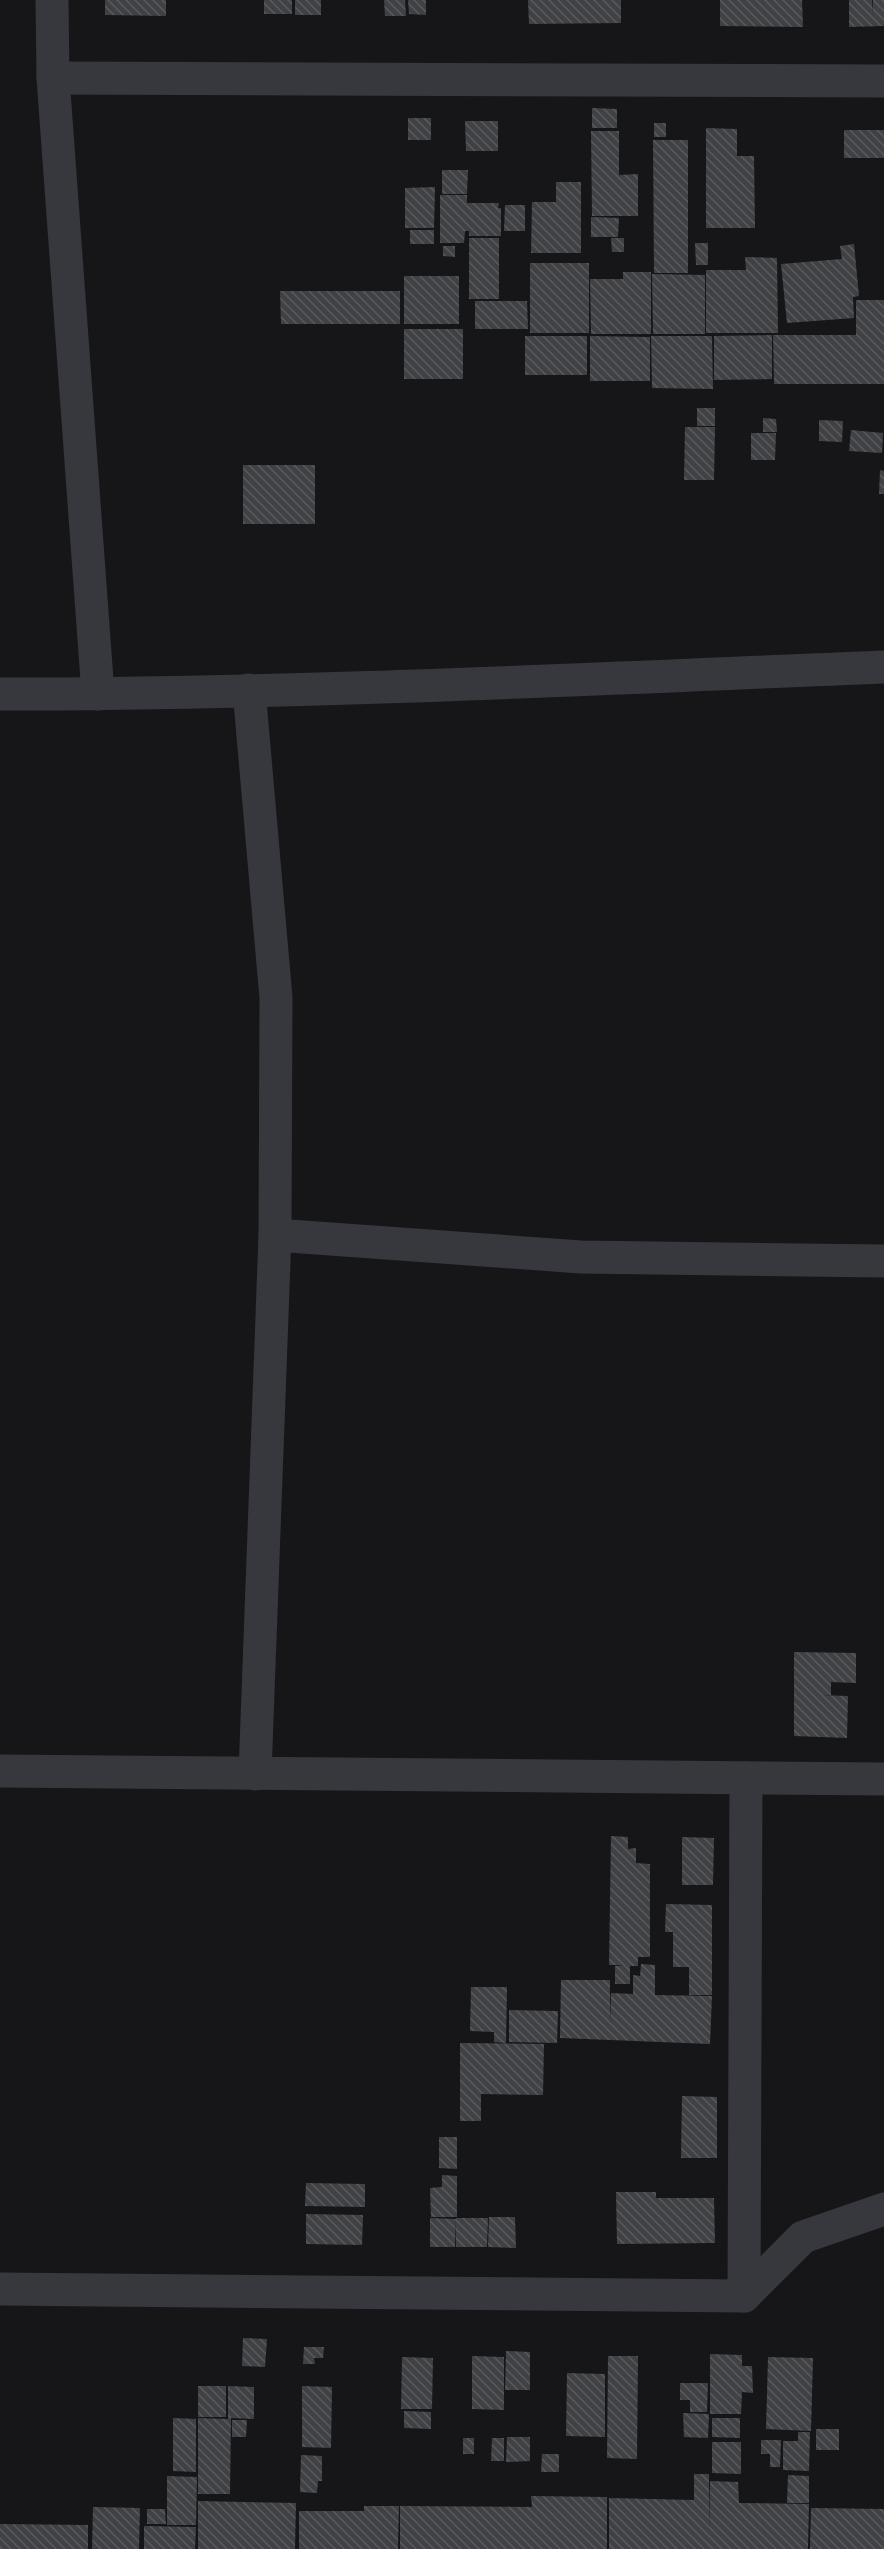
<svg xmlns="http://www.w3.org/2000/svg" width="884" height="2549" font-family="Jost,sans-serif">
	<style>
		.building { fill: url(#building-back-hatch) }
		.lines { fill: none; stroke-linecap: round; stroke-linejoin: round }
		.street { stroke: #37383d; stroke-width: 33 }
	</style>
	<defs>
		<pattern id="building-back-hatch" width="6" height="6" patternUnits="userSpaceOnUse" patternTransform="scale(1.5)"><rect width="6" height="6" fill="#404145"/><path d="M-1 5l2 2M0 0l6 6M5-1l2 2" fill="none" stroke="#595a5e"/></pattern>
	</defs>
	<rect width="100%" height="100%" fill="#161618"/>
	<!-- building -->
	<g class="building">
		<path d="M 105,0 L 166,0 L 166,16 L 105,15 Z"/>
		<rect x="264" y="0" width="28" height="14"/>
		<rect x="295" y="0" width="26" height="15"/>
		<path d="M 384,0 L 405,0 L 406,16 L 385,16 Z"/>
		<path d="M 408,0 L 426,0 L 426,15 L 409,14 Z"/>
		<path d="M 528,0 L 621,0 L 621,23 L 529,24 Z"/>
		<path d="M 720,0 L 802,0 L 803,27 L 720,26 Z"/>
		<path d="M 849,0 L 872,0 L 872,13 L 873,0 L 884,0 L 884,26 L 849,27 Z"/>
		<path d="M 592,108 L 617,109 L 617,128 L 592,128 Z"/>
		<rect x="408" y="118" width="23" height="22"/>
		<path d="M 465,121 L 498,121 L 498,151 L 466,151 Z"/>
		<rect x="654" y="123" width="12" height="14"/>
		<path d="M 706,128 L 737,129 L 737,156 L 754,156 L 755,228 L 706,228 Z"/>
		<rect x="844" y="130" width="40" height="28"/>
		<path d="M 591,131 L 619,131 L 619,175 L 638,174 L 638,216 L 592,216 Z"/>
		<path d="M 653,140 L 688,140 L 688,273 L 654,273 Z"/>
		<path d="M 442,170 L 468,170 L 467,194 L 442,194 Z"/>
		<path d="M 556,182 L 581,182 L 581,253 L 531,253 L 532,202 L 556,202 Z"/>
		<path d="M 435,187 L 434,228 L 405,228 L 405,188 Z"/>
		<path d="M 440,195 L 467,195 L 467,203 L 499,203 L 498,208 L 501,208 L 501,236 L 469,236 L 469,231 L 465,231 L 464,243 L 440,243 Z"/>
		<path d="M 505,205 L 525,205 L 525,231 L 504,231 Z"/>
		<path d="M 591,217 L 619,218 L 618,237 L 591,237 Z"/>
		<rect x="410" y="230" width="24" height="14"/>
		<rect x="469" y="238" width="30" height="61"/>
		<path d="M 611,238 L 624,238 L 624,252 L 612,252 Z"/>
		<path d="M 695,243 L 708,243 L 708,265 L 696,265 Z"/>
		<path d="M 854,244 L 859,296 L 853,297 L 854,318 L 787,323 L 781,264 L 842,259 L 840,246 Z"/>
		<path d="M 443,246 L 455,246 L 455,257 L 443,256 Z"/>
		<path d="M 745,257 L 777,258 L 778,333 L 706,333 L 706,270 L 746,270 Z"/>
		<rect x="530" y="263" width="59" height="70"/>
		<path d="M 623,272 L 651,272 L 651,334 L 591,334 L 590,279 L 623,279 Z"/>
		<path d="M 652,274 L 705,275 L 705,334 L 653,334 Z"/>
		<rect x="404" y="276" width="55" height="48"/>
		<path d="M 280,291 L 400,291 L 400,324 L 281,324 Z"/>
		<path d="M 856,300 L 884,300 L 884,384 L 774,384 L 773,335 L 856,335 Z"/>
		<path d="M 475,301 L 527,301 L 528,329 L 475,329 Z"/>
		<rect x="404" y="329" width="59" height="50"/>
		<path d="M 772,335 L 772,379 L 714,380 L 714,336 Z"/>
		<rect x="525" y="336" width="62" height="39"/>
		<path d="M 590,336 L 650,337 L 650,381 L 590,381 Z"/>
		<path d="M 651,336 L 712,336 L 713,389 L 652,388 Z"/>
		<rect x="697" y="408" width="18" height="18"/>
		<path d="M 763,418 L 776,419 L 777,432 L 763,432 Z"/>
		<path d="M 819,420 L 843,421 L 842,442 L 819,441 Z"/>
		<path d="M 685,427 L 715,427 L 714,480 L 684,480 Z"/>
		<path d="M 851,430 L 883,433 L 882,453 L 849,451 Z"/>
		<path d="M 751,433 L 776,433 L 775,460 L 751,460 Z"/>
		<rect x="243" y="465" width="72" height="59"/>
		<path d="M 880,470 L 884,471 L 884,494 L 879,494 Z"/>
		<path d="M 794,1652 L 856,1653 L 856,1683 L 831,1682 L 831,1695 L 820,1695 L 848,1696 L 847,1738 L 794,1736 Z"/>
		<path d="M 611,1836 L 628,1837 L 628,1849 L 636,1848 L 636,1863 L 650,1864 L 650,1957 L 638,1957 L 638,1966 L 630,1966 L 630,1984 L 615,1984 L 615,1966 L 624,1965 L 609,1965 Z"/>
		<path d="M 682,1837 L 714,1838 L 713,1885 L 682,1885 Z"/>
		<path d="M 666,1904 L 712,1905 L 712,1995 L 689,1995 L 689,1967 L 673,1967 L 673,1932 L 665,1932 Z"/>
		<path d="M 641,1964 L 655,1965 L 655,1995 L 712,1996 L 710,2044 L 560,2038 L 561,1980 L 610,1980 L 610,2024 L 611,1993 L 633,1994 L 633,1975 L 640,1976 Z"/>
		<path d="M 471,1987 L 507,1987 L 506,2043 L 494,2042 L 494,2032 L 470,2031 Z"/>
		<path d="M 509,2010 L 558,2011 L 557,2043 L 509,2042 Z"/>
		<path d="M 460,2043 L 544,2044 L 543,2095 L 481,2094 L 481,2121 L 460,2121 Z"/>
		<path d="M 682,2096 L 717,2097 L 717,2158 L 681,2158 Z"/>
		<path d="M 439,2137 L 457,2137 L 457,2169 L 439,2168 Z"/>
		<path d="M 442,2175 L 457,2176 L 457,2217 L 431,2217 L 430,2188 L 442,2187 Z"/>
		<path d="M 306,2183 L 365,2184 L 365,2207 L 305,2206 Z"/>
		<path d="M 616,2192 L 656,2192 L 656,2198 L 714,2198 L 715,2243 L 617,2244 Z"/>
		<path d="M 306,2214 L 363,2215 L 362,2245 L 306,2244 Z"/>
		<path d="M 489,2217 L 515,2217 L 516,2248 L 488,2247 Z"/>
		<path d="M 430,2218 L 456,2219 L 455,2247 L 430,2247 Z"/>
		<path d="M 456,2218 L 488,2218 L 487,2247 L 456,2247 Z"/>
		<path d="M 243,2338 L 267,2339 L 265,2367 L 242,2366 Z"/>
		<path d="M 304,2347 L 324,2347 L 323,2358 L 314,2358 L 315,2364 L 303,2364 Z"/>
		<path d="M 506,2351 L 530,2352 L 530,2390 L 505,2390 Z"/>
		<path d="M 710,2354 L 742,2355 L 742,2366 L 752,2366 L 753,2393 L 742,2392 L 741,2414 L 710,2414 Z"/>
		<path d="M 472,2356 L 504,2357 L 504,2410 L 472,2409 Z"/>
		<path d="M 608,2356 L 638,2356 L 637,2459 L 607,2458 Z"/>
		<path d="M 402,2357 L 433,2358 L 432,2409 L 401,2409 Z"/>
		<path d="M 768,2357 L 813,2358 L 811,2431 L 766,2429 Z"/>
		<path d="M 567,2373 L 605,2374 L 605,2437 L 566,2436 Z"/>
		<path d="M 680,2383 L 708,2383 L 707,2412 L 690,2412 L 690,2400 L 680,2400 Z"/>
		<rect x="198" y="2386" width="28" height="31"/>
		<path d="M 228,2386 L 254,2387 L 254,2419 L 231,2418 L 230,2494 L 198,2494 L 198,2418 L 228,2419 Z"/>
		<path d="M 302,2386 L 332,2387 L 331,2448 L 302,2447 Z"/>
		<path d="M 404,2411 L 431,2412 L 431,2429 L 404,2428 Z"/>
		<path d="M 683,2413 L 709,2414 L 708,2438 L 684,2437 Z"/>
		<path d="M 173,2418 L 196,2419 L 196,2472 L 173,2471 Z"/>
		<path d="M 712,2418 L 740,2418 L 740,2438 L 712,2437 Z"/>
		<path d="M 232,2420 L 247,2420 L 246,2437 L 232,2437 Z"/>
		<rect x="816" y="2429" width="23" height="21"/>
		<path d="M 798,2432 L 810,2432 L 809,2471 L 783,2470 L 783,2441 L 798,2441 Z"/>
		<path d="M 507,2437 L 530,2437 L 530,2461 L 506,2462 Z"/>
		<rect x="463" y="2438" width="11" height="16"/>
		<path d="M 492,2438 L 504,2438 L 504,2461 L 491,2461 Z"/>
		<path d="M 761,2440 L 781,2440 L 780,2467 L 770,2467 L 770,2454 L 761,2454 Z"/>
		<path d="M 712,2442 L 741,2442 L 741,2474 L 712,2473 Z"/>
		<path d="M 542,2454 L 559,2454 L 559,2472 L 541,2472 Z"/>
		<path d="M 301,2455 L 322,2456 L 322,2481 L 318,2481 L 317,2493 L 300,2492 Z"/>
		<path d="M 694,2474 L 709,2474 L 709,2527 L 710,2481 L 738,2482 L 739,2503 L 809,2504 L 808,2549 L 609,2549 L 609,2498 L 694,2500 Z"/>
		<path d="M 788,2475 L 809,2476 L 809,2503 L 787,2503 Z"/>
		<path d="M 167,2476 L 197,2477 L 196,2525 L 167,2525 Z"/>
		<path d="M 531,2496 L 607,2497 L 607,2549 L 400,2549 L 400,2506 L 532,2507 Z"/>
		<path d="M 198,2501 L 296,2503 L 295,2549 L 198,2549 Z"/>
		<path d="M 364,2506 L 399,2506 L 398,2549 L 299,2549 L 299,2511 L 364,2511 Z"/>
		<path d="M 93,2507 L 140,2508 L 139,2549 L 92,2549 Z"/>
		<path d="M 811,2508 L 884,2509 L 884,2549 L 810,2549 Z"/>
		<path d="M 147,2509 L 165,2509 L 166,2524 L 147,2524 Z"/>
		<path d="M 0,2524 L 88,2525 L 88,2549 L 0,2549 Z"/>
		<path d="M 144,2526 L 196,2527 L 195,2549 L 144,2549 Z"/>
	</g>
	<g class="lines">
		<!-- street -->
		<g class="street">
			<path d="M 52,0 L 53,78 L 98,694"/>
			<path d="M 53,78 L 884,81"/>
			<path d="M 249,690 L 276,998 L 275,1235 L 255,1774"/>
			<path d="M 0,694 C 295,694 589,679 884,667"/>
			<path d="M 275,1235 L 581,1257 L 884,1261"/>
			<path d="M 0,1771 L 884,1779"/>
			<path d="M 0,2289 L 744,2296 L 803,2237 L 884,2209"/>
			<path d="M 744,2296 L 746,1778"/>
		</g>
	</g>
</svg>
